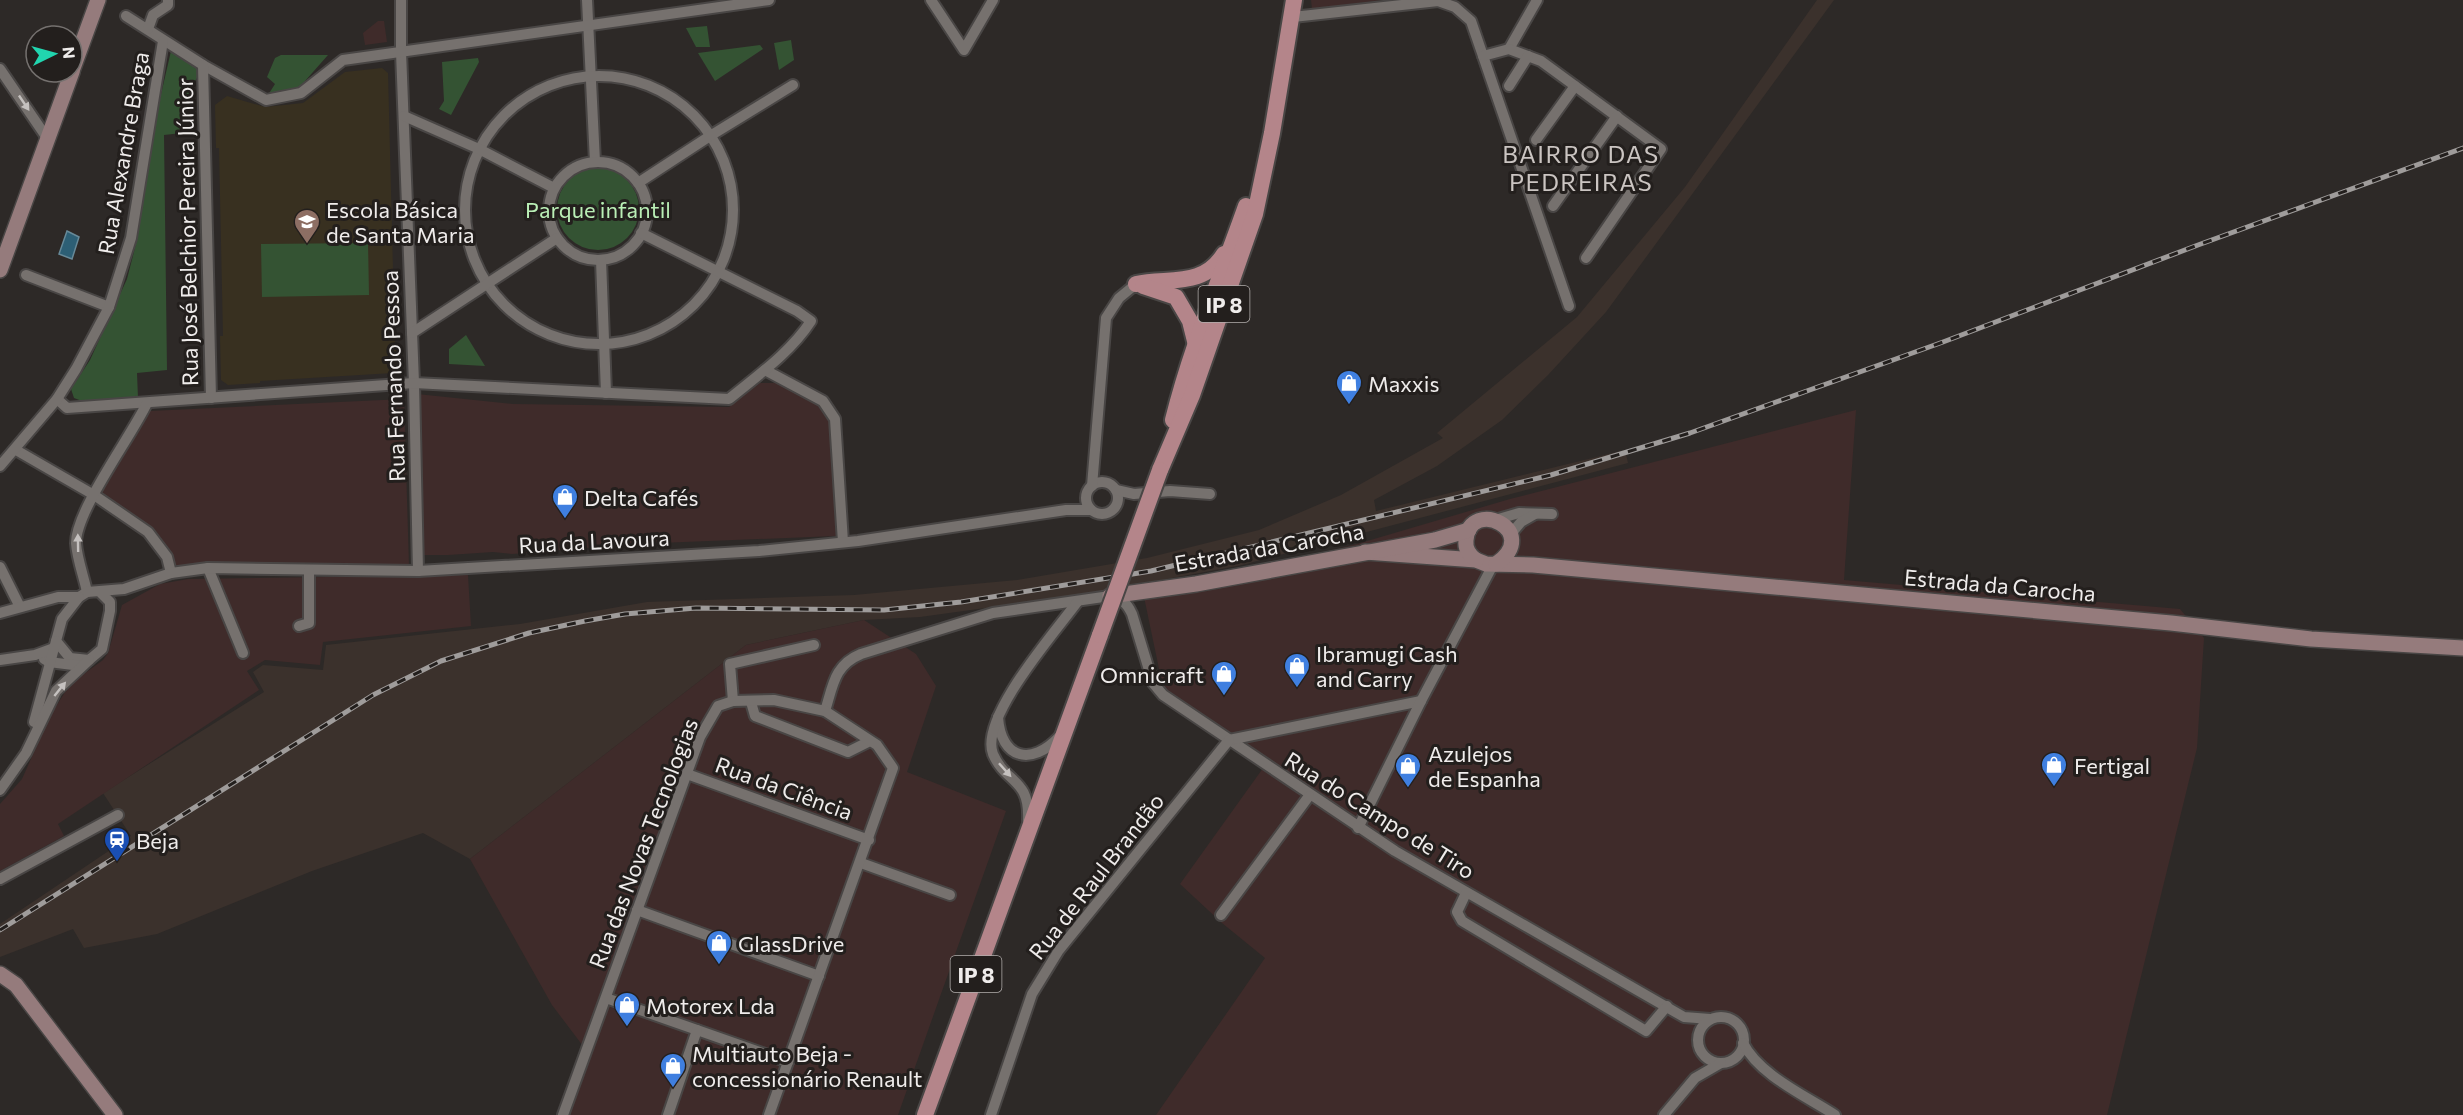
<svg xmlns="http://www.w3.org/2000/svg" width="2463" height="1115" font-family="Commissioner,sans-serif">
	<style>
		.built { fill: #3b312c }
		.industrial { fill: #3f2b2a }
		.education { fill: #383020 }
		.green { fill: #345333 }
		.water { fill: #2d5f75; stroke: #678998; stroke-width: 1.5 }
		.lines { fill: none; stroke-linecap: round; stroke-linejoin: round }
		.street-casing { stroke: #494645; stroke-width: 14 }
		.secondary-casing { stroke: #494645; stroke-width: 18 }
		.primary-casing { stroke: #494645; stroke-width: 20 }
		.street { stroke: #76716e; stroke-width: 10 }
		.secondary { stroke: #957b7c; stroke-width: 15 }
		.primary { stroke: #b4858a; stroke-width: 16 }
		.rail-casing { stroke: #9f9c9b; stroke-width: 5 }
		.rail { stroke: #231f1d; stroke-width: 3; stroke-dasharray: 9; stroke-linecap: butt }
		.primary-bridge-casing { stroke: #494645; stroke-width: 20; stroke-linecap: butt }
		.primary-bridge { stroke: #b4858a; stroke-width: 16 }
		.oneway { fill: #c5c1bf }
		.labels { text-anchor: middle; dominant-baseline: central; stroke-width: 6; stroke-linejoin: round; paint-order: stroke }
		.shield { fill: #231f1d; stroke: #b2aead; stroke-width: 1.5 }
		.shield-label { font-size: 21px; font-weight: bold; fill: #efeceb }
		.street-label { font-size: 22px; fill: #efeceb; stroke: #231f1d }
		.poi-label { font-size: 22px; fill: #efeceb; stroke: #231f1d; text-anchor: start }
		.park-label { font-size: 22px; fill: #baefb6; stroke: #231f1d }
		.neighbourhood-label { font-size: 24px; letter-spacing: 1.5px; fill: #cbc5c2; stroke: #231f1d }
	</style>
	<rect width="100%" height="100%" fill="#2d2927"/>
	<!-- built -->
	<path class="built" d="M 1817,0 L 1834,0 L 1606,312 L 1548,375 L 1502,420 L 1437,466 L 1374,500 L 1376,511 L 1625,450 L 1628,463 L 1242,565 L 1081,595 L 920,617 L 864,620 L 746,645 L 470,859 L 423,833 L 312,871 L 157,934 L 84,948 L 73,929 L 0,957 L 0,924 L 131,836 L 103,793 L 264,692 L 253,672 L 263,665 L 323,670 L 326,645 L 520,624 L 647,602 L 854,595 L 1017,580 L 1147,558 L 1259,530 L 1341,495 L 1443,438 L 1437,433 L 1577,317 L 1685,187 Z"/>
	<!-- industrial -->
	<g class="industrial">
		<path d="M 1311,0 L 1382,0 L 1312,9 Z"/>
		<path d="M 378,21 L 384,21 L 387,42 L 365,45 L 363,33 Z"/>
		<path d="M 760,383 L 775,383 L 798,390 L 817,403 L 829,417 L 836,536 L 635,544 L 512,554 L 493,552 L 448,555 L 424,555 L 417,394 L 513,404 L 729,407 Z"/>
		<path d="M 404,399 L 409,566 L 174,565 L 151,528 L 98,491 L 150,411 Z"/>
		<path d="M 1856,410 L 1844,580 L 2180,609 L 2204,638 L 2197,748 L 2107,1115 L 1156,1115 L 1265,958 L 1222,923 L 1180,884 L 1266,764 L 1163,688 L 1144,597 L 1357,544 L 1510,499 Z"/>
		<path d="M 468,575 L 471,626 L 323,642 L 320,665 L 265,660 L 247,671 L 259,690 L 58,824 L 64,836 L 0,871 L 0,804 L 22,779 L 50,716 L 65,692 L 81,676 L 103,660 L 108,653 L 122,605 L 160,584 L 188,579 Z"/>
		<path d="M 864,620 L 916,654 L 936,686 L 907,772 L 1006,811 L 898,1115 L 563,1115 L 586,1050 L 552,1005 L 470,859 L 746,645 Z"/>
	</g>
	<!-- education -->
	<path class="education" d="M 382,68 L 388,73 L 395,348 L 398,348 L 398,366 L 393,373 L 260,381 L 260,383 L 228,385 L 221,380 L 220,336 L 223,336 L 219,148 L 216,148 L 215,105 L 227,96 L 265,107 L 303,103 L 345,72 Z"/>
	<!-- green -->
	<g class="green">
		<path d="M 707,26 L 710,47 L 696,47 L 686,28 Z"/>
		<path d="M 791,40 L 794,60 L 779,70 L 774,43 Z"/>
		<path d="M 760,45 L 763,49 L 715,81 L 698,53 Z"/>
		<path d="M 171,51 L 197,65 L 197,78 L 191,87 L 191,132 L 164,135 L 167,370 L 137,373 L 138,398 L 82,401 L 74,398 L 71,389 L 90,360 L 127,279 L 137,240 L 156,116 Z"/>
		<path d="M 281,55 L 328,55 L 298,89 L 268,95 L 275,84 L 267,77 L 275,58 Z"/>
		<path d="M 478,58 L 479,62 L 451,115 L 439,109 L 444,101 L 442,62 Z"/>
		<circle cx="598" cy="209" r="41"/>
		<path d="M 368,243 L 369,295 L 262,297 L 261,244 Z"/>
		<path d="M 466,335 L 485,366 L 449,364 L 449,349 Z"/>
	</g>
	<!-- water -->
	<path class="water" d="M 67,231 L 79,237 L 72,259 L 59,254 Z"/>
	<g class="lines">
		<defs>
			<g id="street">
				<path d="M 401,0 L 401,52 L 414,383 L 418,571"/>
				<path d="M 587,0 L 595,162"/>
				<path d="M 931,0 L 964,50 L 993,0"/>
				<path d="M 126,16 L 203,65 L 266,100 L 301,93 L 343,60 L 769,0"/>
				<path d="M 1293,17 L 1438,1 L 1455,7 L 1471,21 L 1569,306"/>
				<path d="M 148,29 L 153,15 L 168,5 L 168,0"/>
				<path d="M 1509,49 L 1537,0"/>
				<path d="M 1483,56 L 1509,49 L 1541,61 L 1661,149 L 1586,258"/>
				<path d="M 203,65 L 211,398"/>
				<path d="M 0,69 L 47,138"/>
				<circle cx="599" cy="210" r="134"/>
				<path d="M 1509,86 L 1528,56"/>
				<path d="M 404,116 L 479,149 L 554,188"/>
				<path d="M 1536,140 L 1575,86"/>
				<circle cx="598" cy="211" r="49"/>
				<path d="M 638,183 L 710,136 L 793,85"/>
				<path d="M 1553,206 L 1617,116"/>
				<path d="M 601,260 L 606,393"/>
				<path d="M 26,275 L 109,307"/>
				<path d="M 412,333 L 557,238"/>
				<path d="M 765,370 L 823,401 L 835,419 L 843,542"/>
				<path d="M 57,399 L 67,408 L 414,383 L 729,399 C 757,376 791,352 811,321 L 797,311 L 641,233"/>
				<path d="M 16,450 L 94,495 L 148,532 L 167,557 L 171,573"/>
				<path d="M 0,466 L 57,399 L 76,369 L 109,307 L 131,238 L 163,41"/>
				<circle cx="1102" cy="498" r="16"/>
				<path d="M 1092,486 L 1106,318 L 1119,298 L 1136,284"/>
				<path d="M 1116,490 L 1134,494 L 1170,491 L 1210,494"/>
				<path d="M 1495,520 L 1519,513 L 1552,514"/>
				<path d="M 1510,535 L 1521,522 L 1535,514"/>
				<path d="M 0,567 L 20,607"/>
				<path d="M 208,568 L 243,653"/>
				<path d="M 87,592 C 84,577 77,559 76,543 C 76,510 131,437 147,403"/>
				<path d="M 100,592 L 110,602 L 110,611 L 102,649 L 89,660 L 70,658 L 56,641 L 62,619 L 79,597 L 87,592 L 124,589 L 171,573 L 208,568 L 418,571 L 759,551 L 858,541 L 1066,510 L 1091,510"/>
				<path d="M 0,613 L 58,597 L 79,597"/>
				<path d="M 299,626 L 309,623 L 309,570"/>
				<path d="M 44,659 L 49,662 L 81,666"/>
				<path d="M 0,660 L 35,655 L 54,648"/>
				<path d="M 733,701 L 730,664 L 814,645"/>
				<path d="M 751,702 L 755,716 L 848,752 L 870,741"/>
				<path d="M 825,711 C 833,686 834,665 861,654 L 993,613 L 1110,596 C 1122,599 1127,603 1132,614 L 1153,683 L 1163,695 L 1395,851 L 1684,1017 L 1710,1019"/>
				<path d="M 998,717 C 1001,760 1032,766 1059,737"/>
				<path d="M 34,722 L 56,641"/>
				<path d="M 1229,740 L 1421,701"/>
				<path d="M 687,774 L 869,840"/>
				<path d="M 0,790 L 26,753 L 56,691 L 89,660"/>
				<path d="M 1028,820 C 1030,778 1006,784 993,754 C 979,718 1056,631 1078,601"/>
				<path d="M 1358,828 L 1421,701 L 1493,565"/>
				<path d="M 861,863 L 950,895"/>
				<path d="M 0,879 L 118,815"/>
				<path d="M 1466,893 L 1457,912 L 1462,921 L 1646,1031 L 1667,1006"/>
				<path d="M 637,910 L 819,976"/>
				<path d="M 1221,915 L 1309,796"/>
				<path d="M 606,998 L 788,1062"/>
				<circle cx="1721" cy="1040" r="23"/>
				<path d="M 1743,1043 C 1759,1075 1806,1096 1835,1115"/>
				<path d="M 563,1115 L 700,737 L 718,706 L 733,701 L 774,700 L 825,711 L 877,745 L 893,768 L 769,1115"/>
				<path d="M 668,1115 L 697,1030"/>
				<path d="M 991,1115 L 1032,994 L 1059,950 L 1229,740"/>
				<path d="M 1664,1115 L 1695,1078 L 1721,1063"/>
			</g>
			<g id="secondary">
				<path d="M 72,71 L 98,0"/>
				<path d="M 0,270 L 72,72"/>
				<path d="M 1365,552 L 1476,560 L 1486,564 L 1533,565 L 2171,623 L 2311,639 L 2463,648"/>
				<path d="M 1476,560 C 1469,555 1465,548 1466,540 C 1470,496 1543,531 1496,564"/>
				<path d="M 1110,596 L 1196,584 L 1435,540 L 1469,530"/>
				<path d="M 0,974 L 16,985 L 115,1115"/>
			</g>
			<g id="primary">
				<path d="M 1136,284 C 1169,277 1203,288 1224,254"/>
				<path d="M 1143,286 L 1176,297 L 1190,321 L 1196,345"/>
				<path d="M 1173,420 C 1191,347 1221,277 1246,206"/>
				<path d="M 1160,470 L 1192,395 L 1255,214 L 1272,133 L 1294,0"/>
				<path d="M 925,1115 L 1100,635"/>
			</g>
		</defs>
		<!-- street casing -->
		<use href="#street" class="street-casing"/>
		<!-- secondary casing -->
		<use href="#secondary" class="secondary-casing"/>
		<!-- primary casing -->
		<use href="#primary" class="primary-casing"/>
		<!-- street -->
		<use href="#street" class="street"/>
		<!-- secondary -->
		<use href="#secondary" class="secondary"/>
		<!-- primary -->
		<use href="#primary" class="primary"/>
		<defs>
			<path id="rail" d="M 0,930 L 373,695 L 441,661 L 529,633 L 585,621 L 625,614 L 696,608 L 884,610 L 961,602 L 1151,571 L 1551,475 L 1690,433 L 1943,342 L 2198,245 L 2463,148"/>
		</defs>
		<!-- rail casing -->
		<use href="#rail" class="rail-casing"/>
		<!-- rail -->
		<use href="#rail" class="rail"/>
		<defs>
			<path id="primary-bridge" d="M 1100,635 L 1160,470"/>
		</defs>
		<!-- primary-bridge casing -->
		<use href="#primary-bridge" class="primary-bridge-casing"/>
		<!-- primary-bridge -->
		<use href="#primary-bridge" class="primary-bridge"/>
	</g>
	<!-- one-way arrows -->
	<defs><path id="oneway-solid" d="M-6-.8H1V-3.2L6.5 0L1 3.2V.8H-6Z" transform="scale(1.5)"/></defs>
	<g class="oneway">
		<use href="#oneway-solid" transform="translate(24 103) rotate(56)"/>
		<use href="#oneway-solid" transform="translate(78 543) rotate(-91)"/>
		<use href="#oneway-solid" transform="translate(60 689) rotate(-51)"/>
		<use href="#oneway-solid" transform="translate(1005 770) rotate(48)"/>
	</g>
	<!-- icons -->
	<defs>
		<symbol id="school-pin" viewBox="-11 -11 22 30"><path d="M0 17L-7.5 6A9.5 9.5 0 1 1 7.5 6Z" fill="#8d6e63" stroke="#231f1d"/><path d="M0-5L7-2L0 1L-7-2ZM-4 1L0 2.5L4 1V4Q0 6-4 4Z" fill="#fff"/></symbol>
		<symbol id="shop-pin" viewBox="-11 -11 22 30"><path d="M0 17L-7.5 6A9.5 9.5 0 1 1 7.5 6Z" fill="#3f7fe0" stroke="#231f1d"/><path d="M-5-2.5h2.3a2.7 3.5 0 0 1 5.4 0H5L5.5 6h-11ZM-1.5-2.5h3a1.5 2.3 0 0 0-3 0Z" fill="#fff"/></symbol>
		<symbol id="station-pin" viewBox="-11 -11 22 30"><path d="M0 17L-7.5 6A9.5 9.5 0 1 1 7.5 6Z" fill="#1a4fb4" stroke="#231f1d"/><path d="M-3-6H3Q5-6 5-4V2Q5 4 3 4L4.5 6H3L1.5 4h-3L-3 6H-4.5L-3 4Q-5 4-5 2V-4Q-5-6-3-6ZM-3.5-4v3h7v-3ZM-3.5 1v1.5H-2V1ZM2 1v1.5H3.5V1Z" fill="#fff"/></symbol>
	</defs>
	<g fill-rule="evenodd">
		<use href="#school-pin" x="292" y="207" width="30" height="40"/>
		<use href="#shop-pin" x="1334" y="368" width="30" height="40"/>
		<use href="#shop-pin" x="550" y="482" width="30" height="40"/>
		<use href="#shop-pin" x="1282" y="651" width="30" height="40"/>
		<use href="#shop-pin" x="1209" y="659" width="30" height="40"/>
		<use href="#shop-pin" x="2039" y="750" width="30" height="40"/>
		<use href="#shop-pin" x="1393" y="751" width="30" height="40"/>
		<use href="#station-pin" x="102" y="825" width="30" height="40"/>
		<use href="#shop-pin" x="704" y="928" width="30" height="40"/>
		<use href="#shop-pin" x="612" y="990" width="30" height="40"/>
		<use href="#shop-pin" x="658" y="1051" width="30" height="40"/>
	</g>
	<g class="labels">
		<!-- shield labels -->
		<g class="shield">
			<rect x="1198.5" y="286" width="51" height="36" rx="4.5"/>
			<rect x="950.5" y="956" width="51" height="36" rx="4.5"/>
		</g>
		<g class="shield-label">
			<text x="1224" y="304">IP 8</text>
			<text x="976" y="974">IP 8</text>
		</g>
		<!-- street labels -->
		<g class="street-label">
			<text transform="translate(123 153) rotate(-80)">Rua Alexandre Braga</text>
			<text transform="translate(187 232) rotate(-91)">Rua José Belchior Pereira Júnior</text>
			<text transform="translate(393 376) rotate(-92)">Rua Fernando Pessoa</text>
			<text transform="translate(594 541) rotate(-3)">Rua da Lavoura</text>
			<text transform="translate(1269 547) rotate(-10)">Estrada da Carocha</text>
			<text transform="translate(2000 585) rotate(5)">Estrada da Carocha</text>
			<text transform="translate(784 788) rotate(20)">Rua da Ciência</text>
			<text transform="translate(1380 815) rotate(32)">Rua do Campo de Tiro</text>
			<text transform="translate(643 843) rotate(-69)">Rua das Novas Tecnologias</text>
			<text transform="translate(1096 876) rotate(-52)">Rua de Raul Brandão</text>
		</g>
		<!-- poi labels -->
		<g class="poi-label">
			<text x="326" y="209">Escola Básica<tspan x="326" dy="25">de Santa Maria</tspan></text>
			<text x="1368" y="383">Maxxis</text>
			<text x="584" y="497">Delta Cafés</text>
			<text x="1316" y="653">Ibramugi Cash<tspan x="1316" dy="25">and Carry</tspan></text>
			<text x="1204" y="674" text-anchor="end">Omnicraft</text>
			<text x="1428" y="753">Azulejos<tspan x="1428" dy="25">de Espanha</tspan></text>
			<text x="2074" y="765">Fertigal</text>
			<text x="136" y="840">Beja</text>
			<text x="738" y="943">GlassDrive</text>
			<text x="646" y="1005">Motorex Lda</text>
			<text x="692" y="1053">Multiauto Beja -<tspan x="692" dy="25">concessionário Renault</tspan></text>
		</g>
		<!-- park labels -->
		<g class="park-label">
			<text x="598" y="209">Parque infantil</text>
		</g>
		<!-- neighbourhood labels -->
		<g class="neighbourhood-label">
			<text x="1581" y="153">BAIRRO DAS<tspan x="1581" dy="28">PEDREIRAS</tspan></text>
		</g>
	</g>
	<!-- north arrow -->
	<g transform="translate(54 54) rotate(85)"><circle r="28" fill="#231f1d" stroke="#75716f" stroke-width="1.5"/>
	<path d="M0-4.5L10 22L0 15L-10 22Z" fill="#21d5af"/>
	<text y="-9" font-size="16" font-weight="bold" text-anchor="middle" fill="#efeceb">N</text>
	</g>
</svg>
